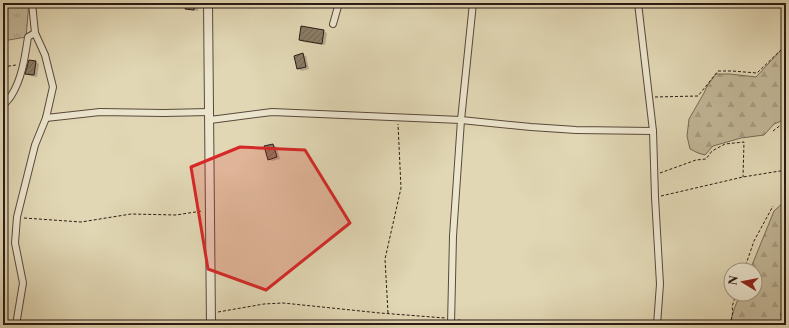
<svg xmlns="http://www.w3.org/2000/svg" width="789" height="328" font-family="'Libre Caslon Text',serif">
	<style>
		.grass { fill: url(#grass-tufts); stroke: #776855 }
		.forest { fill: url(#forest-firs); stroke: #776855 }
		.shadow { fill: #0003 }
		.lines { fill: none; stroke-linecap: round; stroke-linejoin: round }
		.stream { stroke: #736552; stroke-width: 2 }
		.building { fill: url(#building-hatch); stroke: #2c1a12 }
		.minor-casing { stroke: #59493a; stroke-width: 8 }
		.tertiary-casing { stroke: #59493a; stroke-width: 10 }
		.path { stroke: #2c1a12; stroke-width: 1; stroke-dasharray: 3 2; stroke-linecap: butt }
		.minor { stroke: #ece5ce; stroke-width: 6 }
		.tertiary { stroke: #ece5ce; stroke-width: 8 }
		.marked { fill: #d62828; fill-opacity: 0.2; stroke: #d62828; stroke-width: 3; stroke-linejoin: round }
	</style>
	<defs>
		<pattern id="grass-tufts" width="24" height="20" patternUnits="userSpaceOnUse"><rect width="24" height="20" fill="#c2b798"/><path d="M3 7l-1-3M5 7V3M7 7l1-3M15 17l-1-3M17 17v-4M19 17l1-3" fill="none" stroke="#a79d82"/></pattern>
		<pattern id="forest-firs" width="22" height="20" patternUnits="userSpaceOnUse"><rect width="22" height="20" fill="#c2b798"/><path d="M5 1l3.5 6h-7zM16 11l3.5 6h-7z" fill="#a79d82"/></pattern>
		<pattern id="building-hatch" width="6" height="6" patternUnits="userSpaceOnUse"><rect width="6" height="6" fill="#8a7c66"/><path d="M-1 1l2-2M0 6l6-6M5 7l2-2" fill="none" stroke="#716553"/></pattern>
	</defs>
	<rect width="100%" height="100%" fill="#e1d7b4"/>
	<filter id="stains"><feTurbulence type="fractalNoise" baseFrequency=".005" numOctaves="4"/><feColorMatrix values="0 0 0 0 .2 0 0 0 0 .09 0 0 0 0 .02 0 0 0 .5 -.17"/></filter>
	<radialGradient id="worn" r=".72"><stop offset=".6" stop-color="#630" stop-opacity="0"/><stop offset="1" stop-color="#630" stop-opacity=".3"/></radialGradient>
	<!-- grass -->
	<path class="grass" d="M 21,3 L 29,3 L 26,37 L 3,41 L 3,6 Z"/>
	<!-- forest -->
	<g class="forest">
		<path d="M 786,46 L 786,119 L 774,124 L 764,135 L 741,138 L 713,146 L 705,155 L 698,153 L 690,149 L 687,136 L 689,119 L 704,93 L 707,86 L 716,74 L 730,74 L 756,77 L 782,49 Z"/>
		<path d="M 786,200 L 786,325 L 730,325 L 733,312 L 740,294 L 755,294 L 755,270 L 750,270 L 774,211 Z"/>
	</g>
	<!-- shadow -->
	<g class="shadow">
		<path d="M 187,3 L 199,3 L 198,11 L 190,10 L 186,8 Z"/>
		<path d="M 323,31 L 327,33 L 325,45 L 303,42 L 300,40 Z"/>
		<path d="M 303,55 L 306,56 L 309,69 L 302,71 L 298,69 L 295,57 Z"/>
		<path d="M 36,62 L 39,64 L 37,77 L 30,76 L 27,74 Z"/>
		<path d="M 273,145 L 277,147 L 280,159 L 272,161 L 269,159 Z"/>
	</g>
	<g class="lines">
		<!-- stream -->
		<path class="stream" d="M 783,325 L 781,314 L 786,305"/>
	</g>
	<!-- building -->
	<g class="building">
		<path d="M 186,3 L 195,3 L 194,10 L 185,9 Z"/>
		<path d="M 301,26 L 324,30 L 322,44 L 299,40 Z"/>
		<path d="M 303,53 L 306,67 L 297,69 L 294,56 Z"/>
		<path d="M 29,60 L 36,61 L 34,75 L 25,74 Z"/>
		<path d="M 273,144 L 277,157 L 268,160 L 264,146 Z"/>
	</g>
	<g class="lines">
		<defs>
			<g id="minor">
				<path d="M 638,3 L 653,131 L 655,197 L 660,284 L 657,325"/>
				<path d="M 333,24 L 339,3"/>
				<path d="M 3,106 C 6,102 9,99 11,96 C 22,79 25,57 28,37 L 35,33"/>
				<path d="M 46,118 L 100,112 L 164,113 L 209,112"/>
				<path d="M 210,120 L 272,112 L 461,120 L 531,127 L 576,130 L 653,131"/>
				<path d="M 16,325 L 23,283 L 15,243 L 17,217 L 35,145 L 46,118 L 53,87 L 45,55 L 35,33 L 32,3"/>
				<path d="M 451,325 L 453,236 L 461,120 L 473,3"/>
			</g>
			<path id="tertiary" d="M 208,3 L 211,325"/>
		</defs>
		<!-- minor casing -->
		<use href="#minor" class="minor-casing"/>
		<!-- tertiary casing -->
		<use href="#tertiary" class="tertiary-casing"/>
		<!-- path -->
		<g class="path">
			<path d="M 3,67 L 16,65"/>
			<path d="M 655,97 L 698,96 L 718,71 L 732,71 L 757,73 L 786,45"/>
			<path d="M 773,131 L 786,121"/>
			<path d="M 660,173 L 696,160 L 706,159 L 712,151 L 725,144 L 744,142 L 743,177"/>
			<path d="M 661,196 L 743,177 L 786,170"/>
			<path d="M 24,218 L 81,222 L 131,214 L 176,215 L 202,211"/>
			<path d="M 744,270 L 754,241 L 773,206"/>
			<path d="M 218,312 L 264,304 L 283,303 L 380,313 L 445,318"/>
			<path d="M 388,313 L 385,259 L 401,188 L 398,124"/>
			<path d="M 458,320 L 501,325"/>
			<path d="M 730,325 L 733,312 L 732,307 L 736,294"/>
		</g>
		<!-- minor -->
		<use href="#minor" class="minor"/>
		<!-- tertiary -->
		<use href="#tertiary" class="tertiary"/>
	</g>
	<!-- marked area -->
	<path class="marked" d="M 240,147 L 305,150 L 350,223 L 266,290 L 208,269 L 191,167 Z"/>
	<!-- margin -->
	<rect width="789" height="328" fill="none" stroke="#e1d7b4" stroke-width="16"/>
	<rect x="4" y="4" width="781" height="320" fill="none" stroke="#2c1a12" stroke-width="2"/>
	<rect x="8" y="8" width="773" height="312" fill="none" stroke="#2c1a12"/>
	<!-- north arrow -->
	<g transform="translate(743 282) rotate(280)"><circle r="19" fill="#ece5ce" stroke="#9f9483"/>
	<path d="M0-3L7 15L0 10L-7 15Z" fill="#8f2418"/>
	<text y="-6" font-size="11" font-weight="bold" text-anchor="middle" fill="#2c1a12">N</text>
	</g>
	<rect width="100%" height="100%" filter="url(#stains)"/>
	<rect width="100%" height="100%" fill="url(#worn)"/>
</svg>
